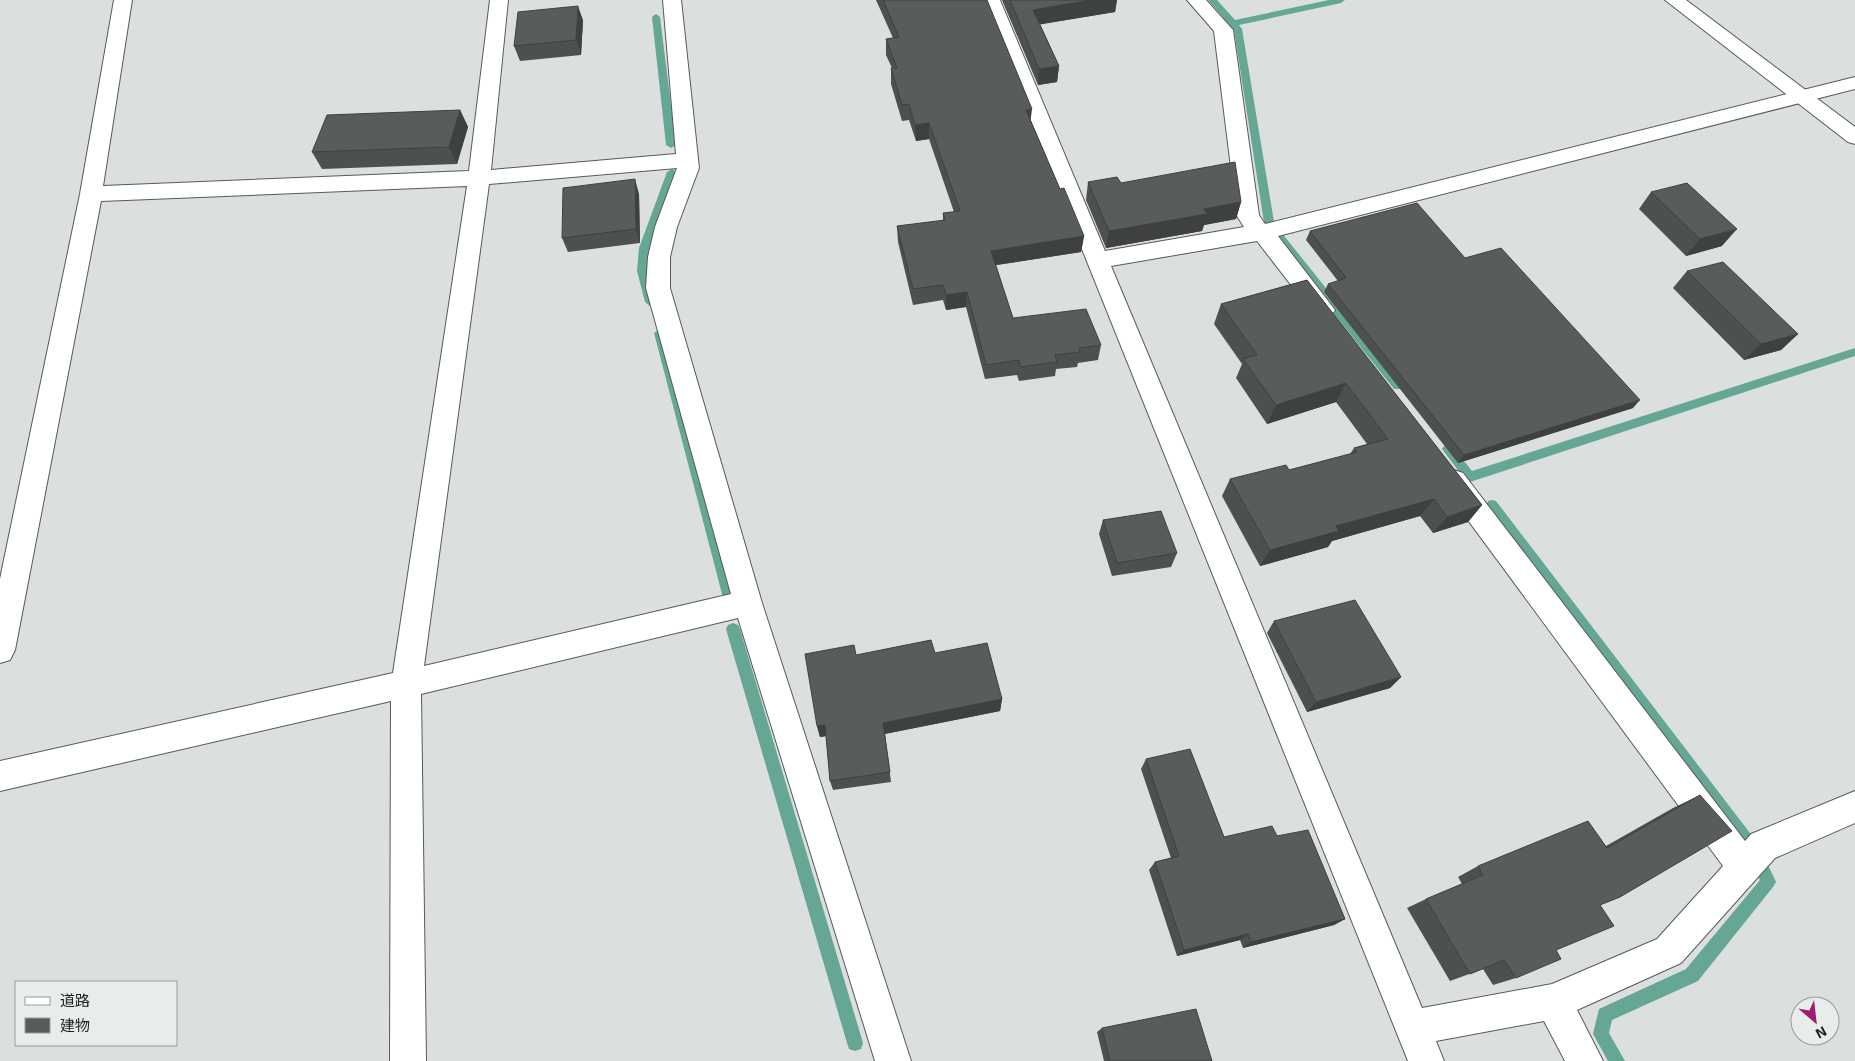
<svg xmlns="http://www.w3.org/2000/svg" width="1855" height="1061" font-family="'Exo 2','Noto Sans JP',sans-serif">
	<style>
		.lines { fill: none; stroke-linecap: round; stroke-linejoin: round }
		.stream { fill: #66a694; fill-rule: evenodd }
		.street-casing { stroke: #565a59; stroke-width: 2 }
		.secondary-casing { stroke: #565a59; stroke-width: 2 }
		.street { fill: #fff; fill-rule: evenodd }
		.secondary { fill: #fff; fill-rule: evenodd }
		.wall { fill: #4c504e }
		.shaded-wall { fill: #3e4140 }
		.building { fill: #585d5b; stroke: #3e4140 }
	</style>
	<rect width="100%" height="100%" fill="#dbe0de"/>
	<g class="lines">
		<!-- stream -->
		<g class="stream">
			<path d="M 1208,0 L 1217,0 L 1235,20 L 1329,0 L 1345,0 L 1341,3 L 1239,25 L 1242,29 L 1274,222 L 1269,225 L 1264,222 L 1234,30 Z"/>
			<path d="M 656,14 L 660,17 L 676,145 L 671,148 L 666,145 L 652,17 Z"/>
			<path d="M 672,169 L 677,172 L 649,248 L 647,271 L 655,302 L 650,306 L 645,302 L 637,271 L 639,248 L 667,172 Z"/>
			<path d="M 1277,231 L 1281,232 L 1402,383 L 1404,386 L 1402,389 L 1394,389 L 1273,238 L 1273,232 Z"/>
			<path d="M 659,329 L 664,333 L 734,594 L 733,598 L 728,600 L 723,598 L 722,594 L 654,333 Z"/>
			<path d="M 1855,348 L 1855,356 L 1470,482 L 1466,481 L 1442,449 L 1444,446 L 1452,446 L 1472,471 Z"/>
			<path d="M 1492,500 L 1496,501 L 1753,837 L 1755,842 L 1753,847 L 1748,849 L 1743,847 L 1488,509 L 1486,505 L 1488,501 Z"/>
			<path d="M 733,623 L 738,625 L 740,629 L 863,1043 L 861,1049 L 855,1051 L 849,1049 L 847,1043 L 726,629 L 728,625 Z"/>
			<path d="M 1761,858 L 1766,861 L 1776,882 L 1773,887 L 1698,981 L 1612,1020 L 1609,1033 L 1625,1061 L 1608,1061 L 1593,1034 L 1599,1009 L 1686,969 L 1760,880 L 1753,866 L 1756,861 Z"/>
		</g>
		<defs>
			<g id="street">
				<path d="M 114,0 L 132,0 L 103,186 L 469,171 L 490,0 L 508,0 L 491,170 L 676,154 L 663,0 L 681,0 L 699,168 L 677,227 L 670,257 L 670,288 L 762,603 L 911,1061 L 875,1061 L 738,618 L 421,694 L 426,1061 L 390,1061 L 391,701 L 0,791 L 0,761 L 393,673 L 467,186 L 101,201 L 15,650 L 10,660 L 0,663 L 0,579 L 80,194 ZM 677,168 L 655,227 L 648,257 L 646,288 L 731,594 L 424,666 L 489,184 Z"/>
				<path d="M 982,0 L 1000,0 L 1105,251 L 1244,227 L 1237,216 L 1214,31 L 1187,0 L 1206,0 L 1233,30 L 1259,215 L 1265,224 L 1855,77 L 1855,89 L 1278,236 L 1335,310 L 1331,316 L 1323,319 L 1315,316 L 1257,241 L 1111,266 L 1422,1008 L 1552,984 L 1657,939 L 1723,866 L 1445,489 L 1441,481 L 1445,473 L 1454,470 L 1463,473 L 1745,841 L 1751,834 L 1855,791 L 1855,823 L 1775,858 L 1681,963 L 1577,1010 L 1603,1061 L 1565,1061 L 1544,1021 L 1436,1041 L 1444,1061 L 1408,1061 Z"/>
			</g>
			<path id="secondary" d="M 1665,0 L 1686,0 L 1855,127 L 1855,144 L 1848,142 Z"/>
		</defs>
		<!-- street casing -->
		<use href="#street" class="street-casing"/>
		<!-- secondary casing -->
		<use href="#secondary" class="secondary-casing"/>
		<!-- street -->
		<use href="#street" class="street"/>
		<!-- secondary -->
		<use href="#secondary" class="secondary"/>
	</g>
	<!-- wall -->
	<g class="wall">
		<path d="M 876,0 L 987,0 L 1031,121 L 1060,189 L 1084,236 L 1081,252 L 996,265 L 1013,318 L 1101,345 L 1098,360 L 1078,363 L 1077,367 L 1056,369 L 1055,376 L 1019,381 L 1017,375 L 985,379 L 966,307 L 946,310 L 943,300 L 913,305 L 898,242 L 897,226 L 943,221 L 943,213 L 954,212 L 929,139 L 916,141 L 909,120 L 902,121 L 891,84 L 891,68 L 892,68 L 886,55 L 886,39 L 893,38 Z"/>
		<path d="M 1002,0 L 1117,0 L 1115,12 L 1040,24 L 1059,66 L 1057,82 L 1038,85 Z"/>
		<path d="M 583,20 L 581,55 L 520,61 L 514,46 Z"/>
		<path d="M 460,110 L 468,127 L 457,164 L 322,169 L 312,152 Z"/>
		<path d="M 1088,182 L 1121,183 L 1241,202 L 1236,219 L 1204,225 L 1202,231 L 1106,248 L 1086,200 Z"/>
		<path d="M 1651,192 L 1722,246 L 1686,256 L 1639,209 Z"/>
		<path d="M 639,194 L 640,243 L 568,252 L 562,238 Z"/>
		<path d="M 1310,231 L 1465,258 L 1633,408 L 1458,463 L 1324,292 L 1328,284 L 1338,281 L 1306,240 Z"/>
		<path d="M 1687,271 L 1798,334 L 1781,350 L 1744,360 L 1673,288 Z"/>
		<path d="M 1307,280 L 1482,505 L 1468,522 L 1433,533 L 1420,516 L 1332,541 L 1328,547 L 1260,566 L 1222,496 L 1230,479 L 1289,470 L 1350,454 L 1354,448 L 1367,444 L 1336,402 L 1267,424 L 1236,378 L 1242,364 L 1214,324 L 1221,304 Z"/>
		<path d="M 1103,520 L 1177,553 L 1171,567 L 1112,576 L 1099,534 Z"/>
		<path d="M 1274,621 L 1401,677 L 1390,688 L 1307,712 L 1267,633 Z"/>
		<path d="M 935,653 L 1002,699 L 1000,711 L 885,734 L 891,782 L 833,790 L 830,781 L 826,736 L 820,737 L 817,726 L 856,655 Z"/>
		<path d="M 1146,759 L 1224,837 L 1277,836 L 1345,919 L 1334,925 L 1243,948 L 1240,940 L 1177,956 L 1149,870 L 1155,862 L 1171,858 L 1141,769 Z"/>
		<path d="M 1700,795 L 1600,905 L 1556,950 L 1516,978 L 1493,985 L 1483,969 L 1450,981 L 1407,908 L 1426,899 L 1462,884 L 1458,877 L 1478,866 L 1606,846 L 1673,808 Z"/>
		<path d="M 1102,1028 L 1212,1061 L 1104,1061 L 1097,1032 Z"/>
	</g>
	<!-- shaded-wall -->
	<g class="shaded-wall">
		<path d="M 1091,0 L 1117,0 L 1115,12 L 1031,26 L 1033,10 Z"/>
		<path d="M 578,6 L 583,20 L 581,55 L 576,40 Z"/>
		<path d="M 1059,66 L 1057,82 L 1038,85 L 1039,69 Z"/>
		<path d="M 1032,109 L 1030,125 L 1026,110 Z"/>
		<path d="M 460,110 L 468,127 L 457,164 L 449,147 Z"/>
		<path d="M 929,123 L 929,139 L 916,141 L 915,125 Z"/>
		<path d="M 635,179 L 639,194 L 640,243 L 636,229 Z"/>
		<path d="M 1241,202 L 1236,219 L 1204,225 L 1202,231 L 1106,248 L 1109,231 L 1204,209 Z"/>
		<path d="M 1737,229 L 1722,246 L 1686,256 L 1700,239 Z"/>
		<path d="M 1084,236 L 1081,252 L 990,266 L 991,251 Z"/>
		<path d="M 967,292 L 966,307 L 946,310 L 946,295 Z"/>
		<path d="M 1798,334 L 1781,350 L 1744,360 L 1761,344 Z"/>
		<path d="M 1346,383 L 1336,402 L 1267,424 L 1276,405 Z"/>
		<path d="M 1640,400 L 1633,408 L 1458,463 L 1464,455 Z"/>
		<path d="M 1434,499 L 1420,516 L 1332,541 L 1328,547 L 1260,566 L 1270,550 L 1336,526 Z"/>
		<path d="M 1482,505 L 1468,522 L 1433,533 L 1447,517 Z"/>
		<path d="M 1401,677 L 1390,688 L 1307,712 L 1316,702 Z"/>
		<path d="M 1002,699 L 1000,711 L 884,734 L 883,723 Z"/>
		<path d="M 825,725 L 827,736 L 820,737 L 817,726 Z"/>
		<path d="M 1345,919 L 1334,925 L 1243,948 L 1251,942 Z"/>
		<path d="M 1248,934 L 1240,940 L 1177,956 L 1184,950 Z"/>
	</g>
	<!-- building -->
	<g class="building">
		<path d="M 883,0 L 987,0 L 1032,109 L 1026,110 L 1060,189 L 1064,188 L 1084,236 L 991,251 L 1013,318 L 1086,309 L 1101,345 L 1079,348 L 1080,352 L 1055,355 L 1057,362 L 1020,367 L 1019,360 L 986,365 L 967,292 L 946,295 L 943,285 L 913,289 L 897,226 L 945,220 L 943,213 L 960,211 L 929,123 L 915,125 L 909,104 L 902,105 L 891,68 L 897,68 L 886,39 L 899,37 Z"/>
		<path d="M 1010,0 L 1091,0 L 1033,10 L 1059,66 L 1039,69 Z"/>
		<path d="M 578,6 L 576,40 L 514,46 L 518,12 Z"/>
		<path d="M 460,110 L 449,147 L 312,152 L 327,115 Z"/>
		<path d="M 1235,162 L 1241,202 L 1204,209 L 1207,214 L 1109,231 L 1088,182 L 1117,177 L 1121,183 Z"/>
		<path d="M 635,179 L 636,229 L 562,238 L 563,188 Z"/>
		<path d="M 1687,183 L 1737,229 L 1700,239 L 1651,192 Z"/>
		<path d="M 1417,203 L 1465,258 L 1501,248 L 1640,400 L 1464,455 L 1328,284 L 1346,278 L 1310,231 Z"/>
		<path d="M 1723,262 L 1798,334 L 1761,344 L 1687,271 Z"/>
		<path d="M 1307,280 L 1482,505 L 1447,517 L 1434,499 L 1336,526 L 1339,531 L 1270,550 L 1230,479 L 1286,465 L 1289,470 L 1357,452 L 1354,448 L 1388,439 L 1346,383 L 1276,405 L 1243,359 L 1257,355 L 1221,304 Z"/>
		<path d="M 1161,511 L 1177,553 L 1117,563 L 1103,520 Z"/>
		<path d="M 1355,600 L 1401,677 L 1316,702 L 1274,621 Z"/>
		<path d="M 931,640 L 935,653 L 987,643 L 1002,699 L 883,723 L 890,772 L 830,781 L 825,725 L 817,726 L 805,654 L 854,645 L 856,655 Z"/>
		<path d="M 1190,749 L 1224,837 L 1272,826 L 1277,836 L 1308,830 L 1345,919 L 1251,942 L 1248,934 L 1184,950 L 1155,862 L 1179,856 L 1146,759 Z"/>
		<path d="M 1700,795 L 1732,831 L 1620,897 L 1600,905 L 1614,926 L 1556,950 L 1561,959 L 1516,978 L 1504,960 L 1470,974 L 1426,899 L 1483,875 L 1478,866 L 1588,821 L 1607,848 Z"/>
		<path d="M 1196,1009 L 1212,1061 L 1110,1061 L 1102,1028 Z"/>
	</g>
	<!-- legend -->
	<rect x="15" y="981" width="162" height="65" fill="#e8edeb" stroke="#989b9a"/>
	<rect x="25" y="997" width="25" height="8" fill="#ffffff" stroke="#989b9a"/>
	<text x="60" y="1006" font-size="15" fill="#1f2120">道路</text>
	<rect x="25" y="1018" width="25" height="15" fill="#585d5b" stroke="#989b9a"/>
	<text x="60" y="1031" font-size="15" fill="#1f2120">建物</text>
	<!-- north arrow -->
	<g transform="translate(1815 1021) rotate(152)"><circle r="24" fill="#e8edeb" stroke="#989b9a"/>
	<path d="M0-4L9 19L0 12L-9 19Z" fill="#9d1d71"/>
	<text y="-8" font-size="14" font-weight="bold" text-anchor="middle" fill="#1f2120">N</text>
	</g>
</svg>
